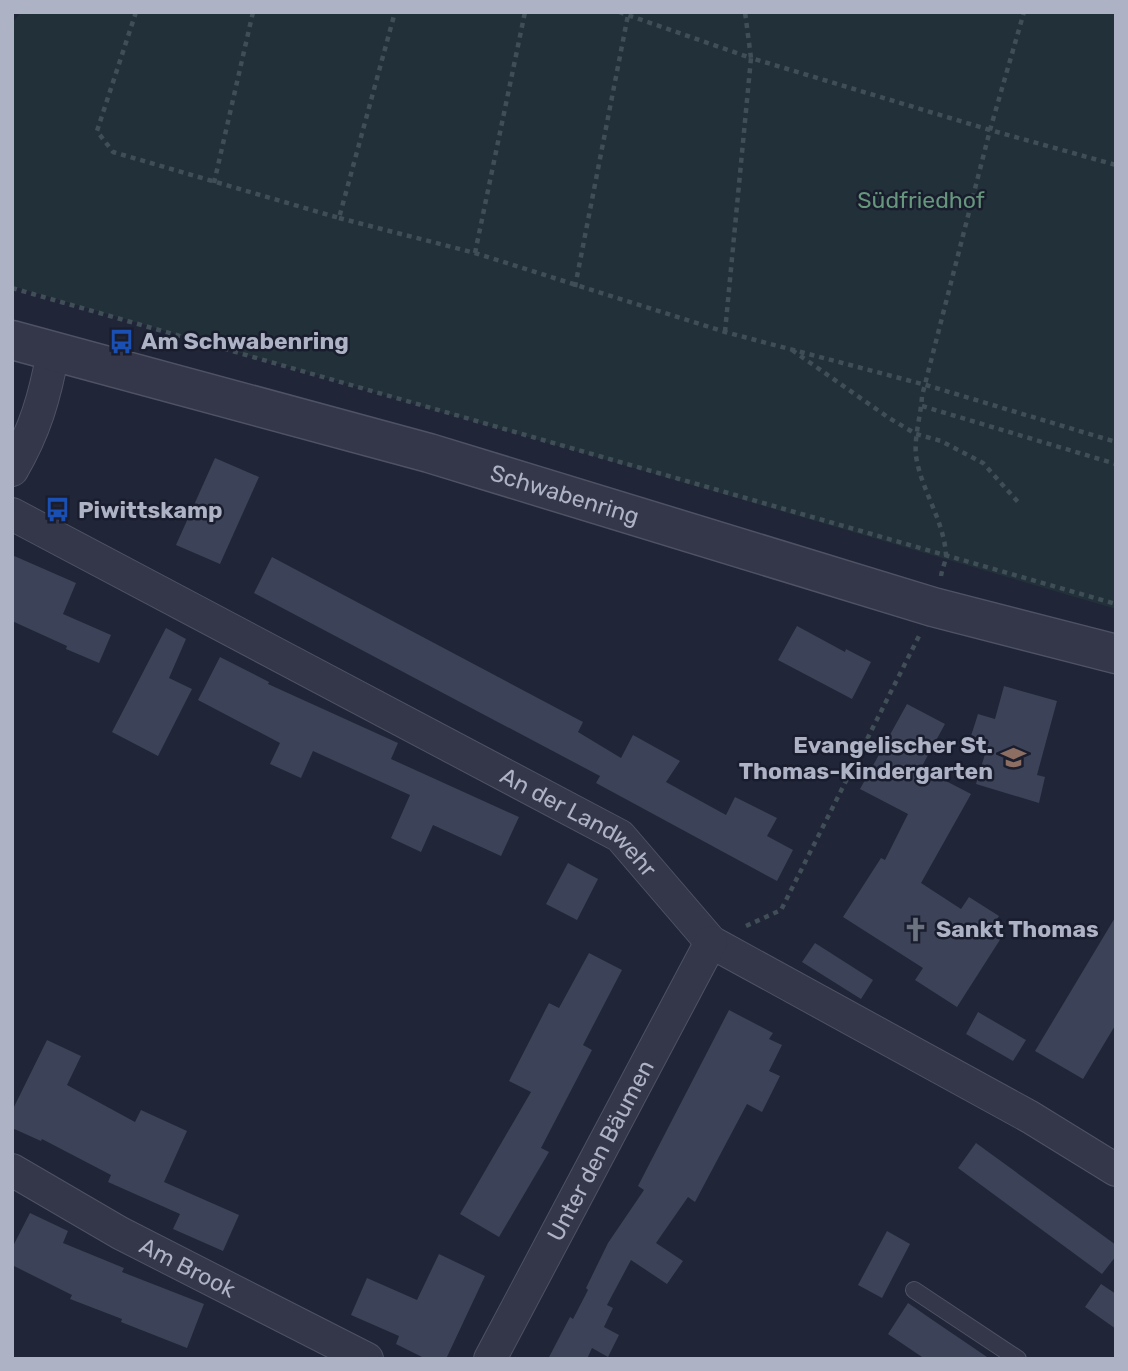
<svg xmlns="http://www.w3.org/2000/svg" width="1128" height="1371" font-family="Rubik,sans-serif">
	<style>
		.green { fill: #223139 }
		.building { fill: #3c4258 }
		.lines { fill: none; stroke-linecap: round; stroke-linejoin: round }
		.service-casing { stroke: #4e5263; stroke-width: 18 }
		.minor-casing { stroke: #4e5263; stroke-width: 34 }
		.tertiary-casing { stroke: #4e5263; stroke-width: 41 }
		.path { stroke: #404e57; stroke-width: 4.5; stroke-dasharray: 5 5; stroke-linecap: butt }
		.service { stroke: #343749; stroke-width: 16 }
		.minor { stroke: #343749; stroke-width: 32 }
		.tertiary { stroke: #343749; stroke-width: 38 }
		.labels { text-anchor: middle; dominant-baseline: central; stroke-width: 5; stroke-linejoin: round; paint-order: stroke }
		.park-label { font-size: 23px; fill: #66967c; stroke: #191d2d }
		.poi-label { font-size: 23px; font-weight: bold; fill: #aeb2c5; stroke: #191d2d; text-anchor: start }
		.street-label { font-size: 23px; fill: #aeb2c5; stroke: #191d2d }
	</style>
	<rect width="100%" height="100%" fill="#202538"/>
	<!-- green -->
	<path class="green" d="M 21,12 L 1116,12 L 1116,609 L 12,286 L 12,23 Z"/>
	<!-- building -->
	<g class="building">
		<path d="M 215,458 L 259,477 L 220,564 L 176,545 Z"/>
		<path d="M 12,555 L 76,583 L 63,614 L 111,635 L 99,663 L 66,649 L 67,646 L 12,621 Z"/>
		<path d="M 272,557 L 583,722 L 578,732 L 621,758 L 633,735 L 680,761 L 666,782 L 726,815 L 735,797 L 777,818 L 767,836 L 793,850 L 777,881 L 596,783 L 600,776 L 254,593 Z"/>
		<path d="M 797,626 L 845,652 L 846,649 L 871,662 L 852,699 L 778,660 Z"/>
		<path d="M 166,628 L 186,639 L 169,678 L 192,689 L 158,756 L 112,732 Z"/>
		<path d="M 220,657 L 269,682 L 268,684 L 398,743 L 391,759 L 519,817 L 501,856 L 433,825 L 421,852 L 391,838 L 410,795 L 313,751 L 301,778 L 270,764 L 280,743 L 198,700 Z"/>
		<path d="M 1004,686 L 1057,701 L 1037,775 L 1045,777 L 1039,803 L 976,784 L 989,741 L 971,736 L 978,714 L 995,719 Z"/>
		<path d="M 907,704 L 945,724 L 921,768 L 971,794 L 921,883 L 961,909 L 969,897 L 999,916 L 991,928 L 1003,935 L 957,1007 L 915,980 L 923,968 L 843,917 L 881,858 L 885,860 L 908,814 L 860,789 Z"/>
		<path d="M 568,863 L 598,879 L 577,920 L 546,904 Z"/>
		<path d="M 1116,916 L 1116,1024 L 1083,1079 L 1035,1051 Z"/>
		<path d="M 815,943 L 873,980 L 861,999 L 802,962 Z"/>
		<path d="M 589,953 L 622,970 L 583,1045 L 592,1050 L 541,1148 L 549,1152 L 499,1237 L 460,1214 L 531,1092 L 509,1081 L 549,1003 L 559,1008 Z"/>
		<path d="M 729,1010 L 773,1033 L 769,1039 L 782,1045 L 769,1071 L 780,1076 L 762,1112 L 747,1104 L 695,1202 L 688,1197 L 656,1243 L 683,1261 L 667,1284 L 631,1260 L 607,1305 L 613,1308 L 604,1327 L 619,1335 L 608,1357 L 592,1348 L 587,1359 L 548,1359 L 570,1317 L 573,1319 L 588,1290 L 586,1288 L 608,1243 L 644,1190 L 638,1186 Z"/>
		<path d="M 978,1012 L 1026,1040 L 1013,1061 L 966,1034 Z"/>
		<path d="M 47,1040 L 81,1056 L 67,1085 L 135,1122 L 141,1110 L 187,1131 L 164,1182 L 239,1215 L 223,1251 L 173,1229 L 180,1214 L 108,1182 L 111,1175 L 42,1139 L 41,1141 L 12,1128 L 12,1111 Z"/>
		<path d="M 976,1143 L 1116,1245 L 1116,1256 L 1102,1274 L 958,1168 Z"/>
		<path d="M 30,1213 L 68,1231 L 63,1243 L 124,1268 L 122,1272 L 204,1304 L 187,1348 L 121,1322 L 122,1319 L 70,1299 L 72,1295 L 12,1265 L 12,1248 Z"/>
		<path d="M 887,1231 L 910,1244 L 882,1298 L 858,1285 Z"/>
		<path d="M 439,1254 L 485,1276 L 446,1359 L 426,1359 L 396,1344 L 399,1336 L 351,1315 L 367,1278 L 417,1300 Z"/>
		<path d="M 1101,1284 L 1116,1294 L 1116,1329 L 1085,1307 Z"/>
		<path d="M 908,1303 L 934,1321 L 990,1359 L 925,1359 L 888,1334 Z"/>
	</g>
	<g class="lines">
		<defs>
			<path id="service" d="M 914,1290 L 1018,1359"/>
			<g id="minor">
				<path d="M 12,470 C 35,431 45,396 53,352"/>
				<path id="s1" d="M 12,514 L 620,836 L 711,942 L 1030,1117 L 1116,1170"/>
				<path id="s2" d="M 12,1170 L 120,1233 L 367,1359"/>
				<path id="s3" d="M 490,1359 L 711,942"/>
			</g>
			<g id="tertiary">
				<path id="s4" d="M 12,340 L 429,453 L 933,607 L 1116,654"/>
			</g>
		</defs>
		<!-- service casing -->
		<use href="#service" class="service-casing"/>
		<!-- minor casing -->
		<use href="#minor" class="minor-casing"/>
		<!-- tertiary casing -->
		<use href="#tertiary" class="tertiary-casing"/>
		<!-- path -->
		<g class="path">
			<path d="M 136,12 L 97,131 L 113,152 L 339,218 L 395,12"/>
			<path d="M 619,12 L 751,58 L 745,12"/>
			<path d="M 214,183 L 253,12"/>
			<path d="M 339,218 L 475,253 L 725,332 L 926,385 L 1116,442"/>
			<path d="M 475,253 L 525,12"/>
			<path d="M 575,287 L 628,15"/>
			<path d="M 12,288 L 1116,604"/>
			<path d="M 725,332 L 751,58 L 990,130 L 1116,165"/>
			<path d="M 792,350 L 889,418 L 916,434 L 941,441 L 983,463 L 1018,502"/>
			<path d="M 922,406 L 1116,464"/>
			<path d="M 941,576 C 942,569 946,561 946,555 C 944,520 921,490 916,456 C 914,435 921,416 922,396 L 990,130 L 1024,12"/>
			<path d="M 746,926 L 781,910 L 919,636"/>
		</g>
		<!-- service -->
		<use href="#service" class="service"/>
		<!-- minor -->
		<use href="#minor" class="minor"/>
		<!-- tertiary -->
		<use href="#tertiary" class="tertiary"/>
	</g>
	<!-- icons -->
	<defs>
		<symbol id="bus-bare" viewBox="-9 -9 18 18"><path d="M-5-6H5V4H4V6H2V4H-2V6H-4V4H-5ZM-3.5-4V0h7V-4ZM-3.5 1.2v1.5H-2V1.2ZM2 1.2v1.5H3.5V1.2Z" fill="#1a4fb4" stroke="#191d2d" stroke-width="2.5" paint-order="stroke"/></symbol>
		<symbol id="school-bare" viewBox="-9 -9 18 18"><path d="M0-5L7-2L0 1L-7-2ZM-4 1L0 2.5L4 1V4Q0 6-4 4Z" fill="#8d6e63" stroke="#191d2d" stroke-width="2.5" paint-order="stroke"/></symbol>
		<symbol id="church-bare" viewBox="-9 -9 18 18"><path d="M-1.2-6h2.4v3.5h3.3v2.4h-3.3V6h-2.4V-.1h-3.3v-2.4h3.3Z" fill="#6b7280" stroke="#191d2d" stroke-width="2.5" paint-order="stroke"/></symbol>
	</defs>
	<g fill-rule="evenodd">
		<use href="#bus-bare" x="104" y="324" width="35" height="35"/>
		<use href="#bus-bare" x="40" y="492" width="35" height="35"/>
		<use href="#school-bare" x="996" y="740" width="35" height="35"/>
		<use href="#church-bare" x="898" y="912" width="35" height="35"/>
	</g>
	<g class="labels">
		<!-- park labels -->
		<g class="park-label">
			<text x="921" y="200">Südfriedhof</text>
		</g>
		<!-- poi labels -->
		<g class="poi-label">
			<text x="141" y="341">Am Schwabenring</text>
			<text x="78" y="510">Piwittskamp</text>
			<text x="993" y="745" text-anchor="end">Evangelischer St.<tspan x="993" dy="26">Thomas-Kindergarten</tspan></text>
			<text x="936" y="929">Sankt Thomas</text>
		</g>
		<!-- street labels -->
		<g class="street-label">
			<text stroke="none"><textPath href="#s4" startOffset="574">Schwabenring</textPath></text>
			<text stroke="none"><textPath href="#s1" startOffset="646">An der Landwehr</textPath></text>
			<text stroke="none"><textPath href="#s3" startOffset="236">Unter den Bäumen</textPath></text>
			<text stroke="none"><textPath href="#s2" startOffset="201">Am Brook</textPath></text>
		</g>
	</g>
	<!-- border -->
	<rect width="1128" height="1371" fill="none" stroke="#aeb2c5" stroke-width="28"/>
</svg>
